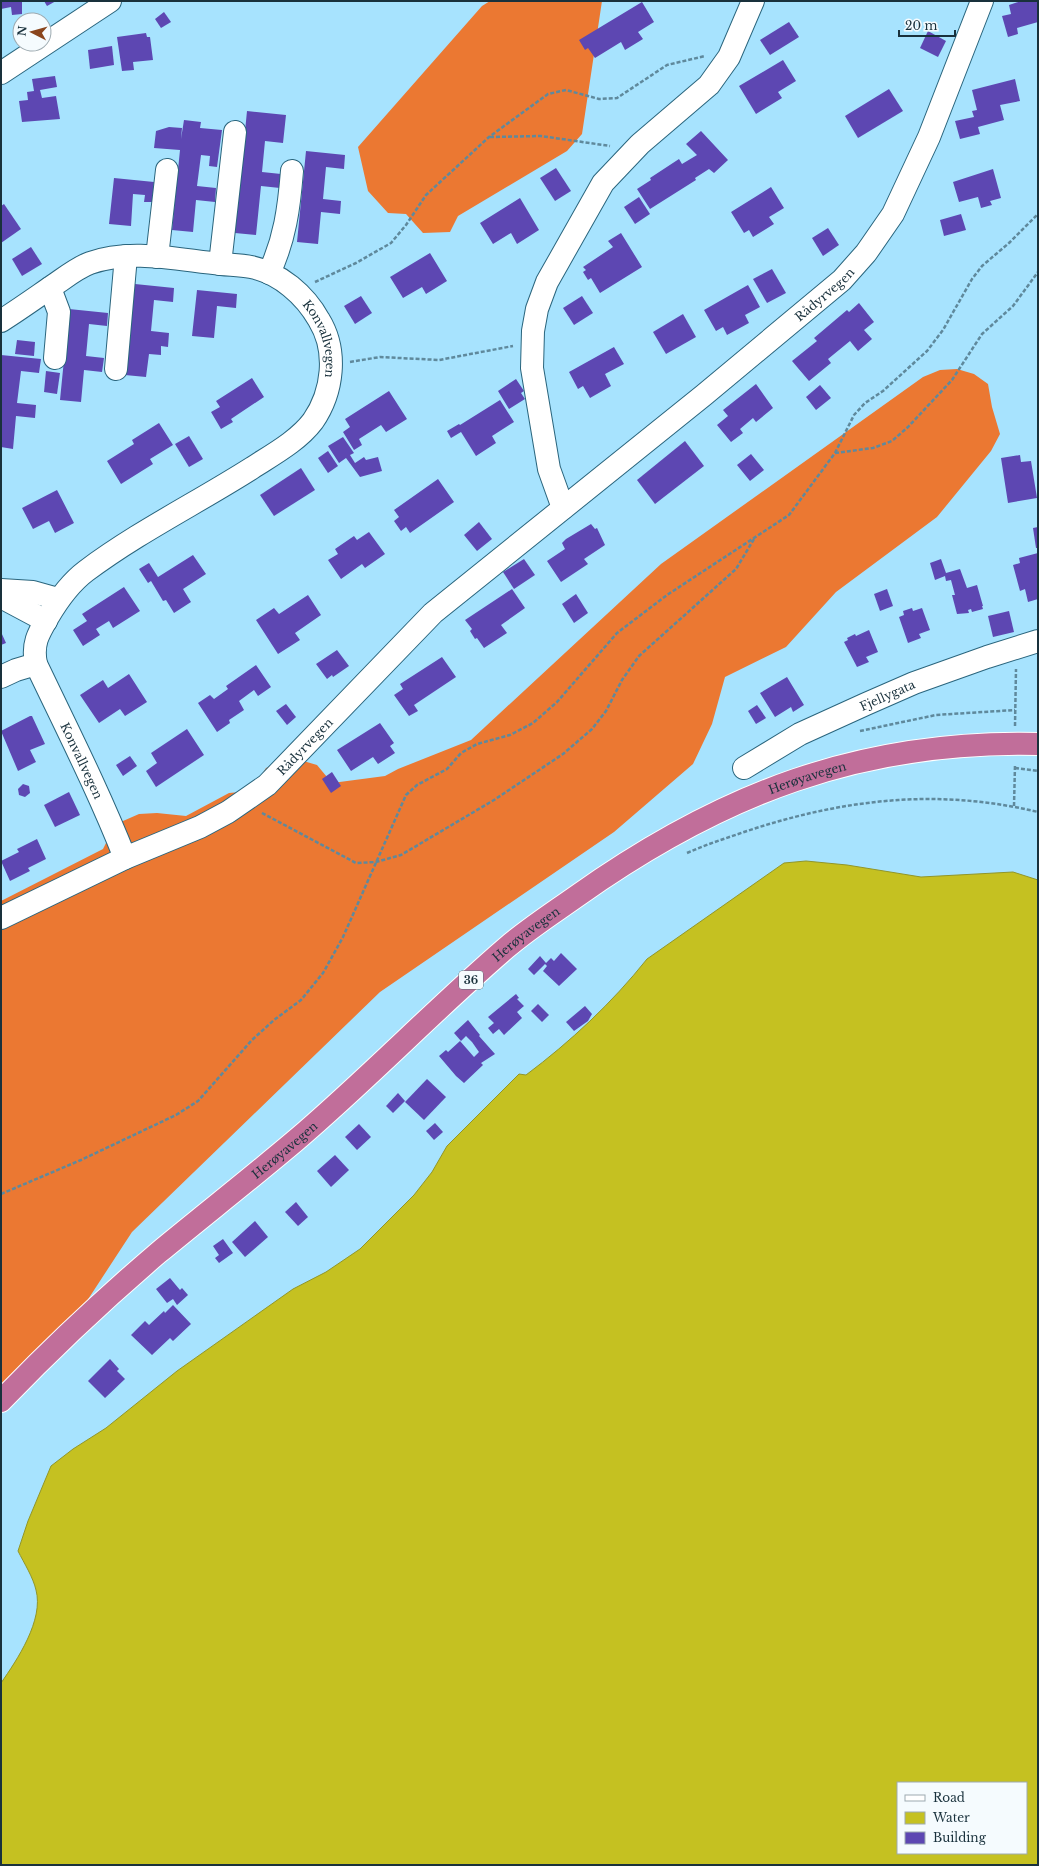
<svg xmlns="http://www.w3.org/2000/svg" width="1039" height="1866" font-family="'Libre Baskerville',serif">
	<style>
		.forest { fill: #eb7832 }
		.water { fill: #c5c121; stroke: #919629; fill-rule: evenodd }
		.building { fill: #5d47b2 }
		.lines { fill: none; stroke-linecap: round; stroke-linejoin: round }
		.minor-casing { stroke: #2a657d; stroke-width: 24 }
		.highway-casing { stroke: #fff; stroke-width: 24 }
		.path { stroke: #5f899c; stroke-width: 2.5; stroke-dasharray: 4 2; stroke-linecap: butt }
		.minor { stroke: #fff; stroke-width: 22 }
		.highway { stroke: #c16e9a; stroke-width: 22 }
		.labels { text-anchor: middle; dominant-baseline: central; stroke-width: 4; stroke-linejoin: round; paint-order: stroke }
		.shield { fill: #f5fbfe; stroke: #5b6e76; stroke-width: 1 }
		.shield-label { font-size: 11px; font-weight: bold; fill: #19313c }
		.street-label { font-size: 12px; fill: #19313c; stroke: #f5fbfe }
	</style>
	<rect width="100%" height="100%" fill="#a7e3fe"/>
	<!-- forest -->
	<g class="forest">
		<path d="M 490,1 L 602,1 L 582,134 L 567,151 L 458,216 L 450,232 L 423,233 L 406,214 L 388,213 L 368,191 L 358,147 L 482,6 Z"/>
		<path d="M 957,369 L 974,374 L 988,384 L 992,407 L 1000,434 L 991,451 L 937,517 L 836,592 L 786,647 L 725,677 L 712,724 L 693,764 L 614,832 L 380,992 L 132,1232 L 49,1359 L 1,1396 L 1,901 L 103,849 L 111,833 L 123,821 L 139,814 L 157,813 L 186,816 L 229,793 L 251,791 L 266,768 L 282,761 L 300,760 L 317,765 L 332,783 L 385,776 L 398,769 L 471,740 L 661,564 L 923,377 L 940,370 Z"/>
	</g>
	<!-- water -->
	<path class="water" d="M 806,861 L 847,865 L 921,877 L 1013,872 L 1038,880 L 1038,1865 L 1,1865 L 1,1683 C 17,1660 44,1620 36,1590 C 33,1577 24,1563 18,1551 L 28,1521 L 51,1466 L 73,1449 L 106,1428 L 177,1371 L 293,1289 L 326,1272 L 360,1249 L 414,1195 L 432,1172 L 447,1146 L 519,1074 L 526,1075 C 570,1042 612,1003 647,959 L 784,863 ZM 898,1783 L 1026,1783 L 1026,1853 L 898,1853 Z"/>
	<!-- building -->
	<g class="building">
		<path d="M 1,1 L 22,1 L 22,14 L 12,15 L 11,7 L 1,9 Z"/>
		<path d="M 44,1 L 56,1 L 47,6 Z"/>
		<path d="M 1021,1 L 1038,1 L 1038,22 L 1017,28 L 1018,34 L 1008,37 L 1002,16 L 1011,14 L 1009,5 Z"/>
		<path d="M 642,2 L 654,22 L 638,32 L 643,39 L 625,50 L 621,42 L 595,58 L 588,48 L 585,50 L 579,40 Z"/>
		<path d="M 164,12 L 171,22 L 161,28 L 155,19 Z"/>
		<path d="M 789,22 L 799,37 L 770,55 L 760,40 Z"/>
		<path d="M 928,31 L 946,41 L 938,57 L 920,48 Z"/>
		<path d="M 146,33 L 147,37 L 150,37 L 153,60 L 133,62 L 134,70 L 122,71 L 117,37 Z"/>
		<path d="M 112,46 L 114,65 L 90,69 L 88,50 Z"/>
		<path d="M 783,60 L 796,81 L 778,92 L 782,98 L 756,114 L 739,86 Z"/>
		<path d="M 55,76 L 57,87 L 40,90 L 42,98 L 56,96 L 60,119 L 22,122 L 19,101 L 28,100 L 27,92 L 34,91 L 32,79 Z"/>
		<path d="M 1015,79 L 1020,101 L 1000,105 L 1004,120 L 978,127 L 980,134 L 960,139 L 955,121 L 974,117 L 972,111 L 977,110 L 972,90 Z"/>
		<path d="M 889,89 L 903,111 L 858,138 L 845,116 Z"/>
		<path d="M 247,111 L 286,115 L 283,143 L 265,141 L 262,172 L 281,174 L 280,188 L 261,186 L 256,235 L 235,233 Z"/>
		<path d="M 184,120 L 201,122 L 200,128 L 222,130 L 217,167 L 209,166 L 210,156 L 201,155 L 197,186 L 216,188 L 215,202 L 196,200 L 193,232 L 172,230 L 180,150 L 154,148 L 156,131 L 169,127 L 182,128 L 181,139 Z"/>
		<path d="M 701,131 L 728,160 L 714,173 L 709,169 L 695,178 L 696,180 L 650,209 L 637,189 L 651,180 L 650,178 L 679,159 L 682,164 L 697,155 L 686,144 Z"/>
		<path d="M 306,151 L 345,155 L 344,169 L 326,167 L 323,199 L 341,201 L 340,214 L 321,212 L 318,244 L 297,242 Z"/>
		<path d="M 556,168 L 571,191 L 555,201 L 540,178 Z"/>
		<path d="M 993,169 L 1001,198 L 990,201 L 992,205 L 981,208 L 978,197 L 959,202 L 953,182 Z"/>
		<path d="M 114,178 L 154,182 L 152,202 L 144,202 L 145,195 L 133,194 L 131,226 L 109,224 Z"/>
		<path d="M 771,187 L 784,208 L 769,217 L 774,224 L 753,237 L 749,230 L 744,233 L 731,212 Z"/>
		<path d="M 639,197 L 650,214 L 635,224 L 624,207 Z"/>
		<path d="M 520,198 L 539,230 L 517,244 L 511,233 L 493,244 L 480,223 Z"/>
		<path d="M 4,204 L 21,229 L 1,243 L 1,206 Z"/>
		<path d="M 961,214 L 966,230 L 944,236 L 940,220 Z"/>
		<path d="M 828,228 L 839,245 L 823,256 L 812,238 Z"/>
		<path d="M 621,233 L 642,267 L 600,293 L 591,278 L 588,280 L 583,272 L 586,270 L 583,267 L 613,247 L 608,241 Z"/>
		<path d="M 31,247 L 42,264 L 22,276 L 12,259 Z"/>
		<path d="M 430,253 L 447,281 L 426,294 L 422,287 L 403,298 L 390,277 Z"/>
		<path d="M 772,269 L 786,293 L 767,303 L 753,279 Z"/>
		<path d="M 135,284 L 174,288 L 173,302 L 154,300 L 151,331 L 169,333 L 168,347 L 161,346 L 161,355 L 149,354 L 146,377 L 125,375 Z"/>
		<path d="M 748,285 L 760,307 L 745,315 L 749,323 L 727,335 L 723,327 L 716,331 L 704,310 Z"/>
		<path d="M 197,290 L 237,294 L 236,308 L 217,306 L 214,338 L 192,336 Z"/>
		<path d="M 361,296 L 372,313 L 355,324 L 344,306 Z"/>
		<path d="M 582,296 L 593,313 L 574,325 L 563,308 Z"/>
		<path d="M 859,303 L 874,322 L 864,330 L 872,339 L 858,351 L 850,341 L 828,359 L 831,363 L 809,381 L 792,361 L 817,341 L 814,338 L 847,310 L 849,312 Z"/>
		<path d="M 69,309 L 108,313 L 107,326 L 89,324 L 86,356 L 104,358 L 102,372 L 84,370 L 81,402 L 60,400 Z"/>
		<path d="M 683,314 L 696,337 L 666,354 L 653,332 Z"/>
		<path d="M 17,340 L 35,342 L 34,356 L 15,354 Z"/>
		<path d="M 614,347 L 624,364 L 605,374 L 611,386 L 590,398 L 583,386 L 578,389 L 569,372 Z"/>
		<path d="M 1,355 L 41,359 L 39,373 L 21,371 L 17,403 L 36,405 L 35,418 L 16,416 L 13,449 L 1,447 Z"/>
		<path d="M 46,371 L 60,373 L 57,394 L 44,392 Z"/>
		<path d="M 252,378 L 264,397 L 231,419 L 233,422 L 221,429 L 211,412 L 220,407 L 216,401 Z"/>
		<path d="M 516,379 L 524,391 L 521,393 L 525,399 L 509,409 L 498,391 Z"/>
		<path d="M 756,384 L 773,408 L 756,422 L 753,418 L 740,429 L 743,433 L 731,442 L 717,425 L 728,416 L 723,410 Z"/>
		<path d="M 820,385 L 831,398 L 816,410 L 806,397 Z"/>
		<path d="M 389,391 L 407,419 L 386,432 L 381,425 L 359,439 L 362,445 L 354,450 L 343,432 L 350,427 L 345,419 Z"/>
		<path d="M 500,400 L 514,422 L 492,436 L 496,443 L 476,456 L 461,432 L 451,438 L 447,431 L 459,424 L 460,425 Z"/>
		<path d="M 159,423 L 173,445 L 150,459 L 153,464 L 121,484 L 107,461 L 134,444 L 132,440 Z"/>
		<path d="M 189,436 L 203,459 L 189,467 L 175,444 Z"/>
		<path d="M 343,437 L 354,453 L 350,455 L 355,463 L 364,457 L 366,460 L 378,457 L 382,471 L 360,477 L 346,458 L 339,463 L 328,446 Z"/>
		<path d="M 685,441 L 704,466 L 655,504 L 637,480 Z"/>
		<path d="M 328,451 L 338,466 L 328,473 L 318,458 Z"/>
		<path d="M 751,454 L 764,470 L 750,481 L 737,465 Z"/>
		<path d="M 1020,455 L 1021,462 L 1031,461 L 1037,498 L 1008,503 L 1001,458 Z"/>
		<path d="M 301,468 L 315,490 L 274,516 L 260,495 Z"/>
		<path d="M 438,479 L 454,502 L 410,533 L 406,527 L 401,531 L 394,521 L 399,517 L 394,510 Z"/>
		<path d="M 57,490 L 74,523 L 55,533 L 49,521 L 33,529 L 22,508 Z"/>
		<path d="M 479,522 L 492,539 L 477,551 L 464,535 Z"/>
		<path d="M 591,524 L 595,529 L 597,528 L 605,545 L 584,559 L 588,564 L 561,582 L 547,561 L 565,549 L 562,543 L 566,539 Z"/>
		<path d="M 1038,527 L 1038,548 L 1036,548 L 1033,528 Z"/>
		<path d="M 369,532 L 385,554 L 365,568 L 362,564 L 341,579 L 328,560 L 338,554 L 335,549 L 354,536 L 357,540 Z"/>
		<path d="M 1038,553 L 1038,599 L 1028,602 L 1025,589 L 1020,591 L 1013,565 L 1020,563 L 1019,558 Z"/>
		<path d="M 193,555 L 206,574 L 183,589 L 191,602 L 174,613 L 166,600 L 163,601 L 151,581 L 148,583 L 139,569 L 149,563 L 158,577 Z"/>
		<path d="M 524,559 L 535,575 L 514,589 L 503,572 Z"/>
		<path d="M 941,559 L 946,573 L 960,569 L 967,588 L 977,585 L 983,606 L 982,606 L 983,609 L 972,612 L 971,609 L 968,610 L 969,613 L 957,614 L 952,595 L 955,595 L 951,580 L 946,581 L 945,576 L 935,580 L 930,563 Z"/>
		<path d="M 124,587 L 140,611 L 113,628 L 109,621 L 96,629 L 100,635 L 83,646 L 73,630 L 87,621 L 82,614 Z"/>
		<path d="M 512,589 L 525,608 L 501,625 L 507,633 L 484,648 L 477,638 L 475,639 L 470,631 L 472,629 L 465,620 Z"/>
		<path d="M 887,589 L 893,606 L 880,611 L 874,594 Z"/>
		<path d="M 576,594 L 588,613 L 574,623 L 562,604 Z"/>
		<path d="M 308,595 L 321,615 L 295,633 L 300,640 L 278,654 L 256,620 L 274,608 L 279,614 Z"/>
		<path d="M 912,608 L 913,611 L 922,608 L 930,630 L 919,634 L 921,638 L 908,643 L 899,617 L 904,615 L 903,611 Z"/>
		<path d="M 1009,611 L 1014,632 L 993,637 L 988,616 Z"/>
		<path d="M 869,630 L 878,652 L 866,657 L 869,662 L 857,667 L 844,642 L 848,640 L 847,638 L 855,634 L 856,636 Z"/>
		<path d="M 1,632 L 6,643 L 1,645 Z"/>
		<path d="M 337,650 L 349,666 L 333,677 L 332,675 L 327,679 L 316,664 Z"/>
		<path d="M 442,657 L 456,677 L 414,705 L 418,711 L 409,716 L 394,695 L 403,689 L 400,684 Z"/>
		<path d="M 256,665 L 271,687 L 258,696 L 254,690 L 239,701 L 244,710 L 229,720 L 230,723 L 217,732 L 198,703 L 210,695 L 214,699 L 228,689 L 226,686 Z"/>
		<path d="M 129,674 L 147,702 L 125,716 L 120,709 L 99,723 L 80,695 L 103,680 L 108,688 Z"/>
		<path d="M 787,677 L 804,705 L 793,712 L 791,707 L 775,717 L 760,693 Z"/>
		<path d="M 286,704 L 296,717 L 287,725 L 276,711 Z"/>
		<path d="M 757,705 L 766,718 L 756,724 L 748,711 Z"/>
		<path d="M 30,716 L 32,716 L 45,744 L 30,750 L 36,762 L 18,771 L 1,731 Z"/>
		<path d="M 380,723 L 394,743 L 390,746 L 395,753 L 378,764 L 373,757 L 351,771 L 337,750 Z"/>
		<path d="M 187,729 L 204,755 L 156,787 L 146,771 L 157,763 L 151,753 Z"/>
		<path d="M 130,756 L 137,766 L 123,776 L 116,765 Z"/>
		<path d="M 332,772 L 341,786 L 331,793 L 322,779 Z"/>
		<path d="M 23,784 L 29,786 L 30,793 L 25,797 L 19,795 L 18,789 Z"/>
		<path d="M 69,792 L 80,815 L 55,827 L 44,805 Z"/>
		<path d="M 37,839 L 46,859 L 28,868 L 30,871 L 10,881 L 1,861 L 19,852 L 17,849 Z"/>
		<path d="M 561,953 L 577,969 L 559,986 L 543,971 L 547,966 L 545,964 L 534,975 L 528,969 L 540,956 L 546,963 L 551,958 L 554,961 Z"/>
		<path d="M 516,994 L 519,998 L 517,999 L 524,1006 L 517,1012 L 522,1018 L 504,1035 L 499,1029 L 493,1034 L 488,1028 L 494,1023 L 488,1017 Z"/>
		<path d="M 538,1004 L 549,1015 L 542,1022 L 531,1011 Z"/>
		<path d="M 585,1006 L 592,1014 L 588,1021 L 574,1031 L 566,1022 Z"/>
		<path d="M 468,1020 L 480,1035 L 479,1036 L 495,1054 L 481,1063 L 483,1065 L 464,1083 L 456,1076 L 439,1056 L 446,1050 L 448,1052 L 460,1041 L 474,1057 L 479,1052 L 472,1042 L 466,1036 L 461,1041 L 454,1033 Z"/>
		<path d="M 427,1079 L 446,1097 L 424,1120 L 405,1102 Z"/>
		<path d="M 398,1093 L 405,1101 L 393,1113 L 386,1106 Z"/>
		<path d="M 435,1123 L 443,1132 L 434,1140 L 426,1131 Z"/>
		<path d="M 359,1124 L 371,1137 L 357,1150 L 345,1137 Z"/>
		<path d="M 335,1155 L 349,1170 L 331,1187 L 317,1171 Z"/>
		<path d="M 296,1202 L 308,1217 L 298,1226 L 285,1212 Z"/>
		<path d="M 255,1221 L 268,1237 L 245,1257 L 232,1242 Z"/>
		<path d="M 223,1239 L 233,1253 L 219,1263 L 215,1258 L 219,1255 L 213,1246 Z"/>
		<path d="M 170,1278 L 180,1290 L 182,1288 L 188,1295 L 177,1305 L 173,1299 L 167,1303 L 156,1289 Z"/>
		<path d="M 173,1305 L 191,1324 L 173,1341 L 170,1338 L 152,1355 L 131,1335 L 145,1321 L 149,1325 L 164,1311 L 165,1313 Z"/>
		<path d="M 110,1359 L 119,1369 L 117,1371 L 125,1379 L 105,1398 L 88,1381 Z"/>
	</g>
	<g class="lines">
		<defs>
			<g id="minor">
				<path d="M 1,73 L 110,1"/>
				<path d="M 157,257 L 167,170"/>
				<path d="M 220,264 L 235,132"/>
				<path d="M 269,273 C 285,239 289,208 292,171"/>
				<path d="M 50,288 L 59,312 L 55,358"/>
				<path id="s1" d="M 1,321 C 20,309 38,296 57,283 C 67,276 79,267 90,263 C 131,248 179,260 221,264 C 231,265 241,265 251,267 C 280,273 305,295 319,320 C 338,351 333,392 313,421 C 298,441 272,455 252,468 C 197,503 138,532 86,571 C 70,583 58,600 48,617 C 38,634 32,644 36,664 C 67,729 99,792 125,858"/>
				<path d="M 116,369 L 126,256"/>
				<path d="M 563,508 L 549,469 L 532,368 L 533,331 L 537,309 L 547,282 L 603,183 L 640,144 L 709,85 L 729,57 L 753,1"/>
				<path d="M 1,590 L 33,592 L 58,599"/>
				<path d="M 1,597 L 46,621"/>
				<path d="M 1,677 L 16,670 L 36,664"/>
				<path id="s2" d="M 744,768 L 800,734 L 866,704 L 914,683 L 987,657 L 1038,641"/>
				<path id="s3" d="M 1,918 L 125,858 L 200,827 L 228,812 L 267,785 L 433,613 L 704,395 L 842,280 L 866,253 L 893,214 L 929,137 L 982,1"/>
			</g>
			<g id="highway">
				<path id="s4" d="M 1,1401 C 51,1349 103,1300 158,1253 C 204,1215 250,1179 295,1141 C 368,1079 434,1010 506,948 C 528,929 553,913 577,896 C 721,794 860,740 1038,744"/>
			</g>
		</defs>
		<!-- minor casing -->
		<use href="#minor" class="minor-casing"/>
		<!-- highway casing -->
		<use href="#highway" class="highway-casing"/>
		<!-- path -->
		<g class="path">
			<path d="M 490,137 L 541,136 L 610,146"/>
			<path d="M 315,282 L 356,263 L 391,243 L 406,225 L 426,195 L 489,137 L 548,94 L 566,90 L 599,99 L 617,98 L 667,65 L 705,56"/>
			<path d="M 350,362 L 380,357 L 439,360 L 513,346"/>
			<path d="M 835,453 L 873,448 L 892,441 L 908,427 L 952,380 L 982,334 L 1013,306 L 1038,272"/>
			<path d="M 1015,726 L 1016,669"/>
			<path d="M 860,731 L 936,715 L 1015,710"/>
			<path d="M 1015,768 L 1038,771"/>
			<path d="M 1014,806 L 1015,765"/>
			<path d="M 262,813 L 356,863 L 376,862 L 401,855 L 494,800 L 563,754 L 592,729 L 606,711 L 622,680 L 639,656 L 736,569 L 754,539"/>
			<path d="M 687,853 C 707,844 727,838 747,831 C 844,799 938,788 1038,812"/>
			<path d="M 1,1194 L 81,1160 L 176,1115 L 198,1101 L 252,1040 L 274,1020 L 301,1000 L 323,973 L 343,937 L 406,795 L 417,785 L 447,769 L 461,753 L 477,744 L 510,735 L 533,723 L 557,702 L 617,633 L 667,595 L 789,515 L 835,453 L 854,415 L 865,403 L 883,391 L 927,351 L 943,330 L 972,279 L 982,266 L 1009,243 L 1038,214"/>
		</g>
		<!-- minor -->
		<use href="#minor" class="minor"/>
		<!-- highway -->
		<use href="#highway" class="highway"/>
	</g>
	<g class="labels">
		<!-- shield labels -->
		<rect class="shield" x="459" y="971" width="24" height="18" rx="3"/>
		<g class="shield-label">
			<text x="471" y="980">36</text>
		</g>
		<!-- street labels -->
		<g class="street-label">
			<text stroke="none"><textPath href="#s3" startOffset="1042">Rådyrvegen</textPath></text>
			<text stroke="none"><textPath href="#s1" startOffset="376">Konvallvegen</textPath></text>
			<text stroke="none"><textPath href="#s2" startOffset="161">Fjellygata</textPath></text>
			<text stroke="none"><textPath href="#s3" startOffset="352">Rådyrvegen</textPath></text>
			<text stroke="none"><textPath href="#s1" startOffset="954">Konvallvegen</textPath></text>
			<text stroke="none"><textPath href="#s4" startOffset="1027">Herøyavegen</textPath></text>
			<text stroke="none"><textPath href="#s4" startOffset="703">Herøyavegen</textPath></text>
			<text stroke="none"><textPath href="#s4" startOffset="379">Herøyavegen</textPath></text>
		</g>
	</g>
	<!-- border -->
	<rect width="1039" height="1866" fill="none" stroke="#19313c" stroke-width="4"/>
	<!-- legend -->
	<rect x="897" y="1782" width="130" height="72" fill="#f5fbfe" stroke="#9daab0"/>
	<rect x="905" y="1795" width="20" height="6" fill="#ffffff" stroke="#9daab0"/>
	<text x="933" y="1802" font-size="12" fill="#19313c">Road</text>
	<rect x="905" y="1812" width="20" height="12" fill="#c5c121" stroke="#9daab0"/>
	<text x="933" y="1822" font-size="12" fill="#19313c">Water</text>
	<rect x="905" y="1832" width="20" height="12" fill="#5d47b2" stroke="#9daab0"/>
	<text x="933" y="1842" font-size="12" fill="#19313c">Building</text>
	<!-- north arrow -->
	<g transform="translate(32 32) rotate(276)"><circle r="19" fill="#f5fbfe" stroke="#9daab0"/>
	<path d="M0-3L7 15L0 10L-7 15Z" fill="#8a451c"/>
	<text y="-6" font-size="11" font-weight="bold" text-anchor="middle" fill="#19313c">N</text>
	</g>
	<!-- scale -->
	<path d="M899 30v6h56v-6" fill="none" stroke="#19313c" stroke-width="2"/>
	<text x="905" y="30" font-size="12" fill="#19313c" stroke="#f5fbfe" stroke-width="3" paint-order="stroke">20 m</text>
</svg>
